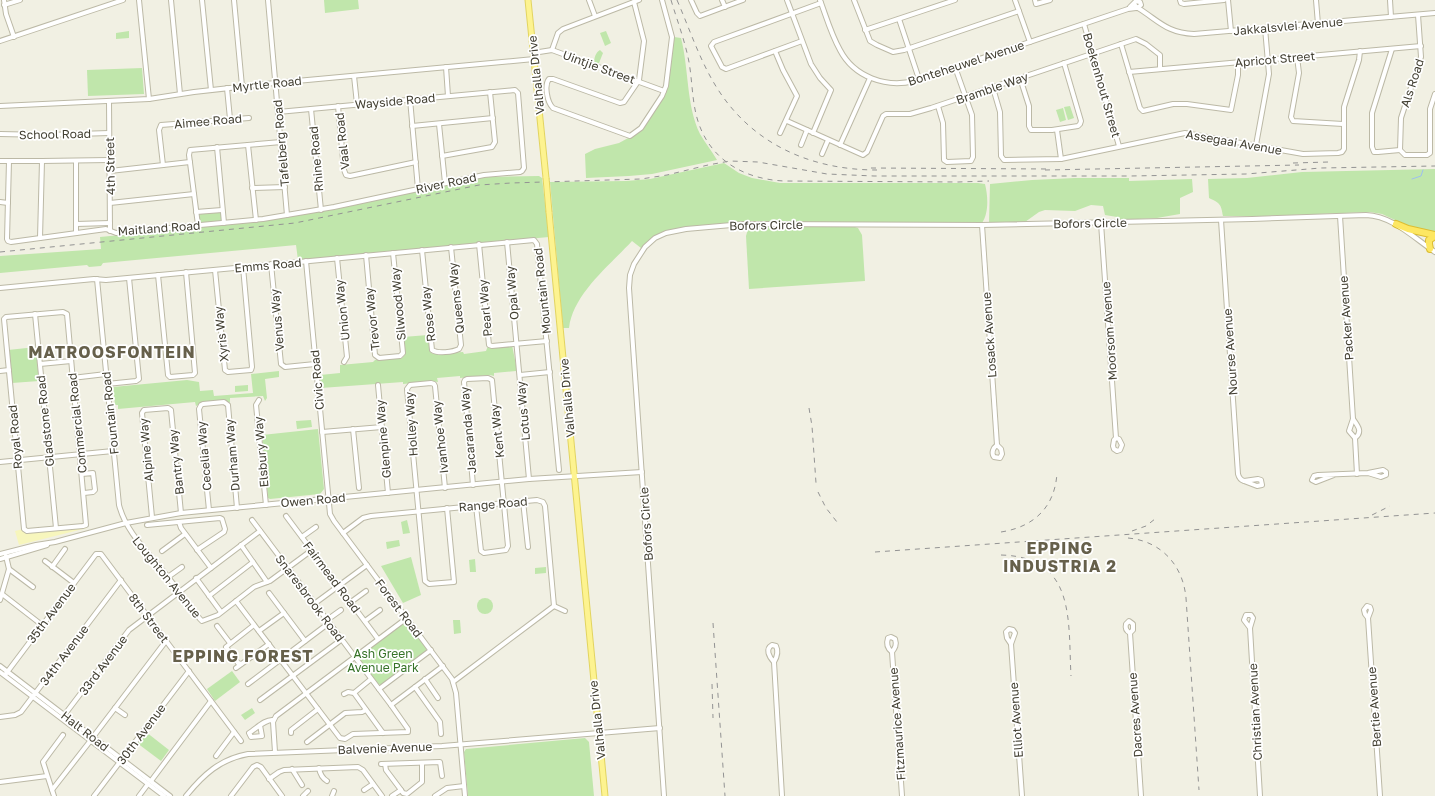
<svg xmlns="http://www.w3.org/2000/svg" width="1435" height="796" font-family="'Golos Text',sans-serif">
	<style>
		.green { fill: #c0e6ab }
		.sand { fill: #f7f6bd }
		.lines { fill: none; stroke-linecap: round; stroke-linejoin: round }
		.stream { stroke: #9ebfef; stroke-width: 1 }
		.minor-casing { stroke: #bcb9a6; stroke-width: 6 }
		.major-casing { stroke: #e2d460; stroke-width: 7 }
		.highway-casing { stroke: #dcbd32; stroke-width: 8 }
		.minor { stroke: #fff; stroke-width: 4 }
		.major { stroke: #fdf390; stroke-width: 5 }
		.highway { stroke: #fde762; stroke-width: 6 }
		.rail { stroke: #939393; stroke-width: 1; stroke-dasharray: 5 5; stroke-linecap: butt }
		.major-bridge-casing { stroke: #e2d460; stroke-width: 7; stroke-linecap: butt }
		.major-bridge { stroke: #fdf390; stroke-width: 5 }
		.labels { text-anchor: middle; dominant-baseline: central; stroke-width: 3.5; stroke-linejoin: round; paint-order: stroke }
		.street-label { font-size: 12px; fill: #434033; stroke: #fff }
		.park-label { font-size: 12px; fill: #367328; stroke: #fff }
		.district-label { font-size: 16px; font-weight: bold; letter-spacing: 1px; fill: #66604b; stroke: #fff }
	</style>
	<rect width="100%" height="100%" fill="#f1f0e3"/>
	<!-- green -->
	<g class="green">
		<path d="M 324,0 L 358,0 L 359,9 L 325,13 Z"/>
		<path d="M 129,31 L 129,38 L 116,39 L 116,33 Z"/>
		<path d="M 606,31 L 611,43 L 605,46 L 600,33 Z"/>
		<path d="M 674,37 L 681,38 C 689,69 686,105 700,134 C 705,143 712,151 717,160 L 652,174 L 629,176 L 586,178 L 585,154 L 595,149 L 619,143 L 641,131 L 665,94 Z"/>
		<path d="M 600,50 L 603,53 L 599,63 L 596,64 L 595,63 C 593,59 596,52 600,50 Z"/>
		<path d="M 142,68 L 144,94 L 88,96 L 87,70 Z"/>
		<path d="M 1070,106 L 1074,118 L 1068,120 L 1064,107 Z"/>
		<path d="M 1063,108 L 1066,120 L 1060,122 L 1056,110 Z"/>
		<path d="M 724,163 L 739,173 L 752,178 L 780,183 L 978,183 L 985,184 C 988,196 989,213 982,223 L 738,223 L 669,230 L 660,234 L 641,248 L 632,241 C 610,265 573,294 569,328 L 563,328 L 550,182 L 626,181 L 650,179 Z"/>
		<path d="M 1435,169 L 1435,233 L 1410,227 L 1382,214 L 1370,212 L 1265,216 L 1223,216 C 1221,204 1220,203 1209,198 L 1208,179 L 1247,178 L 1302,172 Z"/>
		<path d="M 539,176 L 542,178 L 549,237 L 298,260 L 296,245 L 103,263 L 101,266 L 89,267 L 87,265 L 0,273 L 0,256 L 101,249 L 100,237 L 256,222 L 337,209 L 484,177 Z"/>
		<path d="M 1075,178 L 1129,178 L 1129,181 L 1192,179 L 1193,192 L 1180,198 L 1180,214 L 1157,218 L 1120,220 L 1117,217 L 1105,215 L 1103,206 L 1091,205 L 1075,211 L 1045,210 L 1039,212 L 1025,222 L 989,223 L 990,184 L 1032,180 Z"/>
		<path d="M 221,211 L 222,219 L 220,222 L 202,224 L 199,221 L 198,213 Z"/>
		<path d="M 754,226 L 852,226 L 858,228 L 862,235 L 865,281 L 749,289 L 746,236 L 748,229 Z"/>
		<path d="M 428,335 L 430,352 L 433,354 L 463,352 L 464,354 L 486,351 L 488,346 L 512,345 L 517,370 L 516,371 L 494,373 L 494,376 L 490,375 L 460,378 L 460,376 L 437,378 L 438,382 L 432,381 L 403,384 L 403,382 L 321,388 L 320,375 L 340,373 L 340,365 L 373,362 L 375,360 L 402,358 L 405,355 L 403,337 Z"/>
		<path d="M 36,347 L 39,381 L 12,383 L 8,350 Z"/>
		<path d="M 279,371 L 279,377 L 265,379 L 267,398 L 265,401 L 263,396 L 230,398 L 230,402 L 228,403 C 221,399 203,402 196,406 L 195,402 L 118,409 L 118,405 L 115,405 L 113,387 L 187,380 L 199,382 L 200,391 L 213,390 L 214,396 L 253,393 L 251,374 Z"/>
		<path d="M 248,385 L 248,391 L 235,392 L 235,386 Z"/>
		<path d="M 311,420 L 312,427 L 297,429 L 296,421 Z"/>
		<path d="M 318,429 L 324,489 L 320,494 L 270,499 L 268,498 L 262,435 Z"/>
		<path d="M 407,520 L 410,533 L 403,534 L 401,522 Z"/>
		<path d="M 399,540 L 400,546 L 387,549 L 386,542 Z"/>
		<path d="M 411,557 L 421,595 L 403,603 L 381,566 Z"/>
		<path d="M 475,559 L 476,572 L 470,572 L 469,560 Z"/>
		<path d="M 546,567 L 546,573 L 535,574 L 535,568 Z"/>
		<circle cx="485" cy="606" r="8"/>
		<path d="M 453,620 L 460,620 L 461,633 L 454,634 Z"/>
		<path d="M 404,622 L 407,623 L 426,647 L 426,651 L 382,685 L 377,684 L 358,659 L 358,657 Z"/>
		<path d="M 232,671 L 240,682 L 215,701 L 207,689 Z"/>
		<path d="M 252,708 L 255,713 L 245,720 L 241,715 Z"/>
		<path d="M 146,732 L 169,750 L 161,761 L 137,743 Z"/>
		<path d="M 585,738 L 589,742 L 594,796 L 468,796 L 464,752 L 466,749 Z"/>
	</g>
	<!-- sand -->
	<path class="sand" d="M 86,526 L 87,528 L 19,545 L 15,531 L 23,529 L 25,532 Z"/>
	<g class="lines">
		<!-- stream -->
		<path class="stream" d="M 1412,179 L 1421,176 L 1423,170"/>
		<defs>
			<g id="minor">
				<path d="M 4,0 L 6,14 L 14,37"/>
				<path d="M 139,0 L 149,99"/>
				<path d="M 171,0 L 180,94"/>
				<path d="M 202,0 L 211,90"/>
				<path d="M 234,0 L 242,86"/>
				<path d="M 268,0 L 287,215"/>
				<path d="M 589,0 L 595,16"/>
				<path d="M 691,0 L 697,13 L 700,16 L 743,0"/>
				<path d="M 722,0 L 725,7"/>
				<path d="M 787,0 L 811,64 L 820,78 L 831,90 L 813,133"/>
				<path d="M 820,0 C 826,16 831,34 840,50 C 854,77 886,88 914,81 L 1128,9 L 1136,8"/>
				<path d="M 854,0 L 870,41 L 877,45 L 893,52 L 904,50 L 1019,11"/>
				<path d="M 1015,0 L 1030,42"/>
				<path d="M 1035,0 L 1036,4 L 1050,0"/>
				<path d="M 1180,0 L 1181,3 L 1184,4 L 1224,0"/>
				<path d="M 1228,0 L 1231,31"/>
				<path d="M 1316,0 L 1318,24"/>
				<path d="M 1390,0 L 1391,17"/>
				<path d="M 634,2 L 644,41 L 639,80 L 624,102 L 620,103 L 553,79 L 549,79 C 544,85 547,102 553,108 L 630,136 L 641,128 L 662,96 L 666,86 L 672,37 L 662,0"/>
				<path d="M 4,5 L 20,0"/>
				<path d="M 1130,7 L 1136,1 L 1140,2 L 1141,5 L 1137,8 L 1134,4"/>
				<path d="M 1138,8 C 1159,21 1167,33 1194,34 L 1435,13"/>
				<path d="M 1418,15 L 1421,57 L 1401,118 L 1400,150 L 1405,155 L 1427,155 L 1430,153 L 1430,109 L 1435,94"/>
				<path d="M 899,19 L 919,79"/>
				<path d="M 1084,24 L 1119,146"/>
				<path d="M 865,30 L 955,0"/>
				<path d="M 0,41 L 123,0"/>
				<path d="M 802,41 L 726,69 L 722,67 L 711,46 L 714,42 L 821,3"/>
				<path d="M 1121,44 L 1140,108 L 1143,111 L 1173,104 L 1187,104 L 1231,110 L 1238,75 L 1238,63"/>
				<path d="M 1392,49 L 1372,113 L 1372,147 L 1374,152 L 1378,152 L 1400,150"/>
				<path d="M 552,50 L 558,33 L 563,29 L 639,0"/>
				<path d="M 775,51 L 783,70 L 797,96 L 780,133"/>
				<path d="M 533,53 L 552,50 L 664,91"/>
				<path d="M 1297,57 L 1299,73 L 1291,117 L 1293,121 L 1343,124"/>
				<path d="M 446,67 L 448,96"/>
				<path d="M 1129,72 L 1421,46"/>
				<path d="M 354,76 L 357,104"/>
				<path d="M 1020,78 L 1029,106 L 1029,126 L 1031,130 L 1052,130 L 1078,126 L 1080,124 L 1081,121 L 1064,63"/>
				<path d="M 227,88 L 230,119"/>
				<path d="M 993,88 L 1000,112 L 1001,156 L 1004,160 L 1061,159 L 1185,133 L 1303,154 L 1338,153 L 1342,152 L 1344,149 L 1344,107 L 1359,60 L 1360,51"/>
				<path d="M 410,99 L 418,189"/>
				<path d="M 109,101 L 110,231"/>
				<path d="M 0,106 L 149,99 L 194,92 L 275,83 L 534,59"/>
				<path d="M 338,106 L 344,170 L 346,175 L 350,176 L 416,162"/>
				<path d="M 938,106 L 943,123 L 944,160 L 947,162 L 971,161 L 973,157 L 972,115 L 955,67"/>
				<path d="M 311,109 L 321,210"/>
				<path d="M 787,121 L 863,155 L 867,152 L 883,116 L 886,114 L 910,114 L 931,108 L 1136,39 L 1146,44 L 1160,55 L 1160,69"/>
				<path d="M 439,124 L 445,183"/>
				<path d="M 412,126 L 493,118"/>
				<path d="M 1057,130 L 1061,159"/>
				<path d="M 0,134 L 46,135 L 109,133"/>
				<path d="M 248,145 L 256,220"/>
				<path d="M 801,145 L 807,130"/>
				<path d="M 840,145 L 870,78"/>
				<path d="M 1256,145 L 1269,74 L 1265,28"/>
				<path d="M 217,147 L 224,223"/>
				<path d="M 822,154 L 828,140"/>
				<path d="M 442,156 L 492,147 L 495,142 L 490,92"/>
				<path d="M 0,161 L 42,161 L 109,160"/>
				<path d="M 9,161 L 7,239 L 8,241 L 11,242 L 106,229 L 116,233 L 263,219 L 334,207 L 484,175 L 520,172 L 522,171 L 524,168 L 518,93 L 515,90 L 278,112"/>
				<path d="M 163,165 L 159,130 L 161,125 L 249,118"/>
				<path d="M 110,171 L 190,162"/>
				<path d="M 252,188 L 285,187"/>
				<path d="M 0,202 L 8,203"/>
				<path d="M 110,203 L 194,194"/>
				<path d="M 196,212 L 222,210"/>
				<path d="M 1340,216 L 1353,419 C 1358,426 1363,432 1355,438 L 1357,474"/>
				<path d="M 1221,220 L 1238,474 C 1239,478 1241,480 1244,481 L 1257,486 L 1262,485 L 1261,480 L 1258,479 L 1244,481"/>
				<path d="M 1101,223 L 1116,438"/>
				<path d="M 76,224 L 110,223"/>
				<path d="M 198,225 L 189,155 L 190,150 L 281,142"/>
				<path d="M 982,225 L 997,445"/>
				<path d="M 76,233 L 76,161"/>
				<path d="M 40,238 L 42,161"/>
				<path d="M 507,242 L 529,479"/>
				<path d="M 479,244 L 489,345 L 492,346 L 547,341"/>
				<path d="M 422,250 L 432,350 C 438,354 453,352 459,349 L 461,345 L 451,247"/>
				<path d="M 366,255 L 375,355 L 379,358 L 400,356 L 403,353 L 393,253"/>
				<path d="M 337,258 L 347,357 L 344,362"/>
				<path d="M 306,261 L 330,514 L 334,521 L 452,679 L 456,693 L 465,796"/>
				<path d="M 271,264 L 281,364 L 285,367 L 315,364"/>
				<path d="M 215,270 L 225,370 L 228,372 L 251,370 L 252,367 L 243,267"/>
				<path d="M 158,275 L 168,375 L 170,377 L 193,375 L 195,373 L 186,272"/>
				<path d="M 97,279 L 119,505 C 126,532 147,551 164,572 C 176,587 188,604 200,619 L 202,621 L 218,615 L 254,587 L 270,581 L 312,550"/>
				<path d="M 0,288 L 94,279 L 106,280 L 534,240 L 537,244 L 559,470"/>
				<path d="M 63,312 L 67,314 L 86,525 L 83,526 L 27,531 L 24,529 L 4,319 L 6,317 Z"/>
				<path d="M 35,314 L 56,528"/>
				<path d="M 40,364 L 71,361"/>
				<path d="M 0,371 L 9,370"/>
				<path d="M 520,375 L 550,372"/>
				<path d="M 72,378 L 106,374"/>
				<path d="M 107,384 L 136,381 L 139,379 L 129,278"/>
				<path d="M 378,385 L 388,493"/>
				<path d="M 259,400 L 256,405 L 266,505"/>
				<path d="M 1353,419 L 1349,431 L 1355,438"/>
				<path d="M 353,429 L 359,488"/>
				<path d="M 322,432 L 382,427"/>
				<path d="M 1116,438 L 1119,439 L 1122,445 L 1120,450 L 1117,451 L 1114,449 L 1113,446 L 1114,440 Z"/>
				<path d="M 997,445 L 1001,449 L 1002,454 L 1000,458 L 994,457 C 991,453 993,448 997,445 Z"/>
				<path d="M 0,462 L 113,451"/>
				<path d="M 82,474 L 93,473 L 95,490 L 93,492 L 84,493"/>
				<path d="M 1334,475 L 1316,482 L 1312,480 L 1314,476 L 1318,475 L 1368,473 L 1383,470 L 1386,472 L 1386,475 L 1381,477 L 1368,473"/>
				<path d="M 473,485 L 464,382 L 465,380 L 467,379 L 488,378 L 492,380 L 508,546 L 506,550 L 484,553 L 481,551 L 476,506"/>
				<path d="M 445,488 L 435,386 L 434,384 L 431,383 L 410,385 L 407,389 L 425,581 L 429,584 L 454,582 L 447,508"/>
				<path d="M 523,501 L 528,547"/>
				<path d="M 209,510 L 199,409 L 201,405 L 203,404 L 224,402 L 228,405 L 237,508"/>
				<path d="M 286,516 L 378,639"/>
				<path d="M 152,517 L 142,413 L 144,410 L 168,408 L 171,410 L 181,513"/>
				<path d="M 179,522 L 181,528 L 211,568"/>
				<path d="M 147,525 L 220,518 L 222,519 L 225,529 L 224,532 L 197,550"/>
				<path d="M 343,533 L 363,518 L 371,516 L 537,500 L 543,502 L 545,506 L 554,606 L 453,682"/>
				<path d="M 302,537 L 316,527"/>
				<path d="M 241,545 L 267,582"/>
				<path d="M 162,551 L 185,534"/>
				<path d="M 0,554 L 36,545 L 55,542 L 126,523 L 181,513 L 529,479 L 642,472"/>
				<path d="M 0,559 L 47,545"/>
				<path d="M 45,561 L 74,583"/>
				<path d="M 52,567 L 65,549"/>
				<path d="M 9,569 L 33,587"/>
				<path d="M 168,577 L 182,567"/>
				<path d="M 196,578 L 221,612"/>
				<path d="M 269,593 L 305,641"/>
				<path d="M 2,594 L 42,625"/>
				<path d="M 209,596 L 253,562"/>
				<path d="M 0,600 L 9,569 L 6,556"/>
				<path d="M 236,601 L 340,738 L 345,739 L 353,734 L 408,732 L 408,729 L 391,705 L 252,520"/>
				<path d="M 351,602 L 366,591"/>
				<path d="M 314,604 L 367,565"/>
				<path d="M 554,606 L 565,611"/>
				<path d="M 1367,606 L 1370,607 L 1371,610 L 1368,618 L 1365,614 L 1364,610 Z"/>
				<path d="M 1368,618 L 1380,796"/>
				<path d="M 327,620 L 341,610"/>
				<path d="M 365,621 L 380,610"/>
				<path d="M 1129,621 L 1133,624 L 1133,630 L 1130,633 C 1126,631 1125,628 1126,624 Z"/>
				<path d="M 217,626 L 230,643"/>
				<path d="M 1250,628 L 1244,620 L 1246,615 L 1251,615 L 1253,618 L 1250,628 L 1260,796"/>
				<path d="M 1009,629 L 1013,630 L 1015,633 L 1011,644 L 1007,638 L 1006,632 Z"/>
				<path d="M 259,631 L 284,613"/>
				<path d="M 1130,633 L 1141,796"/>
				<path d="M 891,637 L 895,639 C 897,645 895,648 892,652 C 888,649 886,644 888,638 Z"/>
				<path d="M 1011,644 L 1022,796"/>
				<path d="M 772,645 L 776,646 C 779,652 777,657 774,662 C 769,657 765,649 772,645 Z"/>
				<path d="M 892,652 L 902,796"/>
				<path d="M 774,662 L 782,796"/>
				<path d="M 241,664 L 238,663 L 226,647 L 254,625"/>
				<path d="M 0,666 L 170,796"/>
				<path d="M 236,668 L 269,644"/>
				<path d="M 0,672 L 164,796"/>
				<path d="M 5,675 L 96,554 L 101,554 L 241,741"/>
				<path d="M 425,679 L 438,698"/>
				<path d="M 248,684 L 329,623"/>
				<path d="M 415,687 L 440,722 L 441,734"/>
				<path d="M 379,689 L 431,650"/>
				<path d="M 354,693 L 371,679"/>
				<path d="M 344,694 L 348,692 L 354,693 L 383,733"/>
				<path d="M 260,700 L 341,640"/>
				<path d="M 391,705 L 443,666"/>
				<path d="M 115,708 L 125,715"/>
				<path d="M 0,717 L 15,715 L 21,712 L 121,580"/>
				<path d="M 62,718 L 129,630 L 260,531"/>
				<path d="M 260,725 L 262,736 L 251,737 L 249,733 C 256,729 265,719 273,720"/>
				<path d="M 291,733 L 291,730 L 318,709"/>
				<path d="M 93,737 L 166,641"/>
				<path d="M 307,742 L 345,713 L 362,712 L 366,710"/>
				<path d="M 275,752 L 273,722 L 276,716 L 407,618"/>
				<path d="M 216,756 L 234,732"/>
				<path d="M 381,764 L 440,762 L 442,776"/>
				<path d="M 385,764 L 386,770 L 401,790 L 392,796"/>
				<path d="M 319,768 C 320,774 322,778 327,781"/>
				<path d="M 292,769 L 302,785"/>
				<path d="M 269,779 L 279,772 L 284,770 L 358,767 L 363,770 L 382,796"/>
				<path d="M 151,781 L 211,701"/>
				<path d="M 0,782 L 47,776"/>
				<path d="M 52,790 L 91,740"/>
				<path d="M 364,790 L 373,784"/>
				<path d="M 401,790 L 403,793 L 407,794 L 422,782 L 422,763"/>
				<path d="M 54,796 L 43,762 L 63,735"/>
				<path d="M 94,796 L 189,671"/>
				<path d="M 139,796 L 148,784"/>
				<path d="M 186,796 C 203,775 220,759 248,754 L 442,746 L 660,728"/>
				<path d="M 231,796 L 253,767 L 257,765 L 261,767 L 282,796"/>
				<path d="M 303,796 L 308,791"/>
				<path d="M 332,796 L 334,791"/>
				<path d="M 435,796 L 447,788 L 464,786"/>
				<path d="M 664,796 L 629,288 L 630,275 L 634,264 L 645,247 L 655,238 L 666,233 L 686,229 L 743,224 L 982,225 L 1252,219 L 1366,215 C 1393,216 1414,238 1435,252"/>
			</g>
			<g id="major">
				<path d="M 528,0 L 546,178"/>
				<path d="M 549,212 L 605,796"/>
			</g>
			<g id="highway">
				<path d="M 1396,224 L 1408,229 L 1435,235"/>
				<path d="M 1430,249 L 1429,244 L 1429,240 L 1435,236"/>
			</g>
		</defs>
		<!-- minor casing -->
		<use href="#minor" class="minor-casing"/>
		<!-- major casing -->
		<use href="#major" class="major-casing"/>
		<!-- highway casing -->
		<use href="#highway" class="highway-casing"/>
		<!-- minor -->
		<use href="#minor" class="minor"/>
		<!-- major -->
		<use href="#major" class="major"/>
		<!-- highway -->
		<use href="#highway" class="highway"/>
		<!-- rail -->
		<g class="rail">
			<path d="M 671,0 C 677,20 685,41 689,62 C 692,79 692,97 696,114 C 706,157 741,179 784,181 L 958,182 L 989,181"/>
			<path d="M 677,0 C 690,30 700,61 717,88 C 753,145 812,170 877,170"/>
			<path d="M 1293,163 L 1329,162"/>
			<path d="M 871,168 L 1051,169"/>
			<path d="M 1045,170 L 1299,165"/>
			<path d="M 0,252 L 295,223 L 479,185 L 511,183 L 641,179 L 667,175 L 708,165 L 730,161 L 758,162 L 827,174 L 874,176 L 1130,176 L 1246,174 L 1321,168 L 1435,166"/>
			<path d="M 809,408 L 812,426 L 816,483"/>
			<path d="M 818,492 L 826,508 L 837,522"/>
			<path d="M 1372,515 L 1390,506"/>
			<path d="M 1132,531 L 1146,526 L 1155,519"/>
			<path d="M 1001,532 C 1034,527 1055,507 1057,473"/>
			<path d="M 1128,538 C 1161,541 1183,565 1186,598 L 1199,790"/>
			<path d="M 875,552 L 1435,513"/>
			<path d="M 1001,555 C 1076,557 1068,620 1071,676"/>
			<path d="M 713,623 L 725,796"/>
			<path d="M 712,684 L 713,718"/>
		</g>
		<defs>
			<path id="major-bridge" d="M 546,178 L 549,212"/>
		</defs>
		<!-- major-bridge casing -->
		<use href="#major-bridge" class="major-bridge-casing"/>
		<!-- major-bridge -->
		<use href="#major-bridge" class="major-bridge"/>
	</g>
	<g class="labels">
		<!-- street labels -->
		<g class="street-label">
			<text transform="translate(1288 26) rotate(-5)">Jakkalsvlei Avenue</text>
			<text transform="translate(1275 59) rotate(-5)">Apricot Street</text>
			<text transform="translate(966 63) rotate(-18)">Bonteheuwel Avenue</text>
			<text transform="translate(599 67) rotate(20)">Uintjie Street</text>
			<text transform="translate(536 75) rotate(-96)">Valhalla Drive</text>
			<text transform="translate(1412 83) rotate(-72)">Als Road</text>
			<text transform="translate(267 84) rotate(-6)">Myrtle Road</text>
			<text transform="translate(1102 85) rotate(74)">Boekenhout Street</text>
			<text transform="translate(992 88) rotate(-19)">Bramble Way</text>
			<text transform="translate(395 101) rotate(-5)">Wayside Road</text>
			<text transform="translate(208 121) rotate(-5)">Aimee Road</text>
			<text transform="translate(55 134) rotate(-1)">School Road</text>
			<text transform="translate(342 141) rotate(-96)">Vaal Road</text>
			<text transform="translate(1234 142) rotate(10)">Assegaai Avenue</text>
			<text transform="translate(281 143) rotate(-95)">Tafelberg Road</text>
			<text transform="translate(316 159) rotate(-95)">Rhine Road</text>
			<text transform="translate(110 166) rotate(-91)">4th Street</text>
			<text transform="translate(446 183) rotate(-12)">River Road</text>
			<text transform="translate(1090 223) rotate(-1)">Bofors Circle</text>
			<text transform="translate(766 225) rotate(-1)">Bofors Circle</text>
			<text transform="translate(159 228) rotate(-4)">Maitland Road</text>
			<text transform="translate(268 265) rotate(-5)">Emms Road</text>
			<text transform="translate(542 291) rotate(-96)">Mountain Road</text>
			<text transform="translate(512 293) rotate(-95)">Opal Way</text>
			<text transform="translate(456 298) rotate(-96)">Queens Way</text>
			<text transform="translate(398 304) rotate(-95)">Silwood Way</text>
			<text transform="translate(485 308) rotate(-95)">Pearl Way</text>
			<text transform="translate(342 310) rotate(-96)">Union Way</text>
			<text transform="translate(428 314) rotate(-96)">Rose Way</text>
			<text transform="translate(1346 318) rotate(-94)">Packer Avenue</text>
			<text transform="translate(372 319) rotate(-96)">Trevor Way</text>
			<text transform="translate(277 320) rotate(-95)">Venus Way</text>
			<text transform="translate(1109 331) rotate(-94)">Moorsom Avenue</text>
			<text transform="translate(221 334) rotate(-96)">Xyris Way</text>
			<text transform="translate(989 335) rotate(-94)">Losack Avenue</text>
			<text transform="translate(1230 352) rotate(-94)">Nourse Avenue</text>
			<text transform="translate(317 380) rotate(-95)">Civic Road</text>
			<text transform="translate(567 398) rotate(-95)">Valhalla Drive</text>
			<text transform="translate(523 411) rotate(-95)">Lotus Way</text>
			<text transform="translate(110 413) rotate(-96)">Fountain Road</text>
			<text transform="translate(45 421) rotate(-96)">Gladstone Road</text>
			<text transform="translate(77 423) rotate(-96)">Commercial Road</text>
			<text transform="translate(411 424) rotate(-94)">Holley Way</text>
			<text transform="translate(468 430) rotate(-95)">Jacaranda Way</text>
			<text transform="translate(497 431) rotate(-96)">Kent Way</text>
			<text transform="translate(15 437) rotate(-95)">Royal Road</text>
			<text transform="translate(440 437) rotate(-96)">Ivanhoe Way</text>
			<text transform="translate(383 439) rotate(-95)">Glenpine Way</text>
			<text transform="translate(146 450) rotate(-95)">Alpine Way</text>
			<text transform="translate(261 452) rotate(-95)">Elsbury Way</text>
			<text transform="translate(232 455) rotate(-95)">Durham Way</text>
			<text transform="translate(204 456) rotate(-95)">Cecelia Way</text>
			<text transform="translate(176 462) rotate(-96)">Bantry Way</text>
			<text transform="translate(313 500) rotate(-5)">Owen Road</text>
			<text transform="translate(493 504) rotate(-5)">Range Road</text>
			<text transform="translate(646 524) rotate(-94)">Bofors Circle</text>
			<text transform="translate(167 577) rotate(51)">Loughton Avenue</text>
			<text transform="translate(332 577) rotate(53)">Fairmead Road</text>
			<text transform="translate(310 598) rotate(53)">Snaresbrook Road</text>
			<text transform="translate(399 608) rotate(53)">Forest Road</text>
			<text transform="translate(51 613) rotate(-53)">35th Avenue</text>
			<text transform="translate(149 618) rotate(53)">8th Street</text>
			<text transform="translate(64 655) rotate(-53)">34th Avenue</text>
			<text transform="translate(103 665) rotate(-53)">33rd Avenue</text>
			<text transform="translate(1374 707) rotate(-94)">Bertie Avenue</text>
			<text transform="translate(1255 712) rotate(-93)">Christian Avenue</text>
			<text transform="translate(1135 715) rotate(-94)">Dacres Avenue</text>
			<text transform="translate(597 720) rotate(-96)">Valhalla Drive</text>
			<text transform="translate(1016 720) rotate(-94)">Elliot Avenue</text>
			<text transform="translate(897 724) rotate(-94)">Fitzmaurice Avenue</text>
			<text transform="translate(85 731) rotate(38)">Halt Road</text>
			<text transform="translate(141 734) rotate(-53)">30th Avenue</text>
			<text transform="translate(385 748) rotate(-2)">Balvenie Avenue</text>
		</g>
		<!-- park labels -->
		<g class="park-label">
			<text x="383" y="653">Ash Green<tspan x="383" dy="14">Avenue Park</tspan></text>
		</g>
		<!-- district labels -->
		<g class="district-label">
			<text x="112" y="352">MATROOSFONTEIN</text>
			<text x="1060" y="548">EPPING<tspan x="1060" dy="18">INDUSTRIA 2</tspan></text>
			<text x="243" y="656">EPPING FOREST</text>
		</g>
	</g>
</svg>
